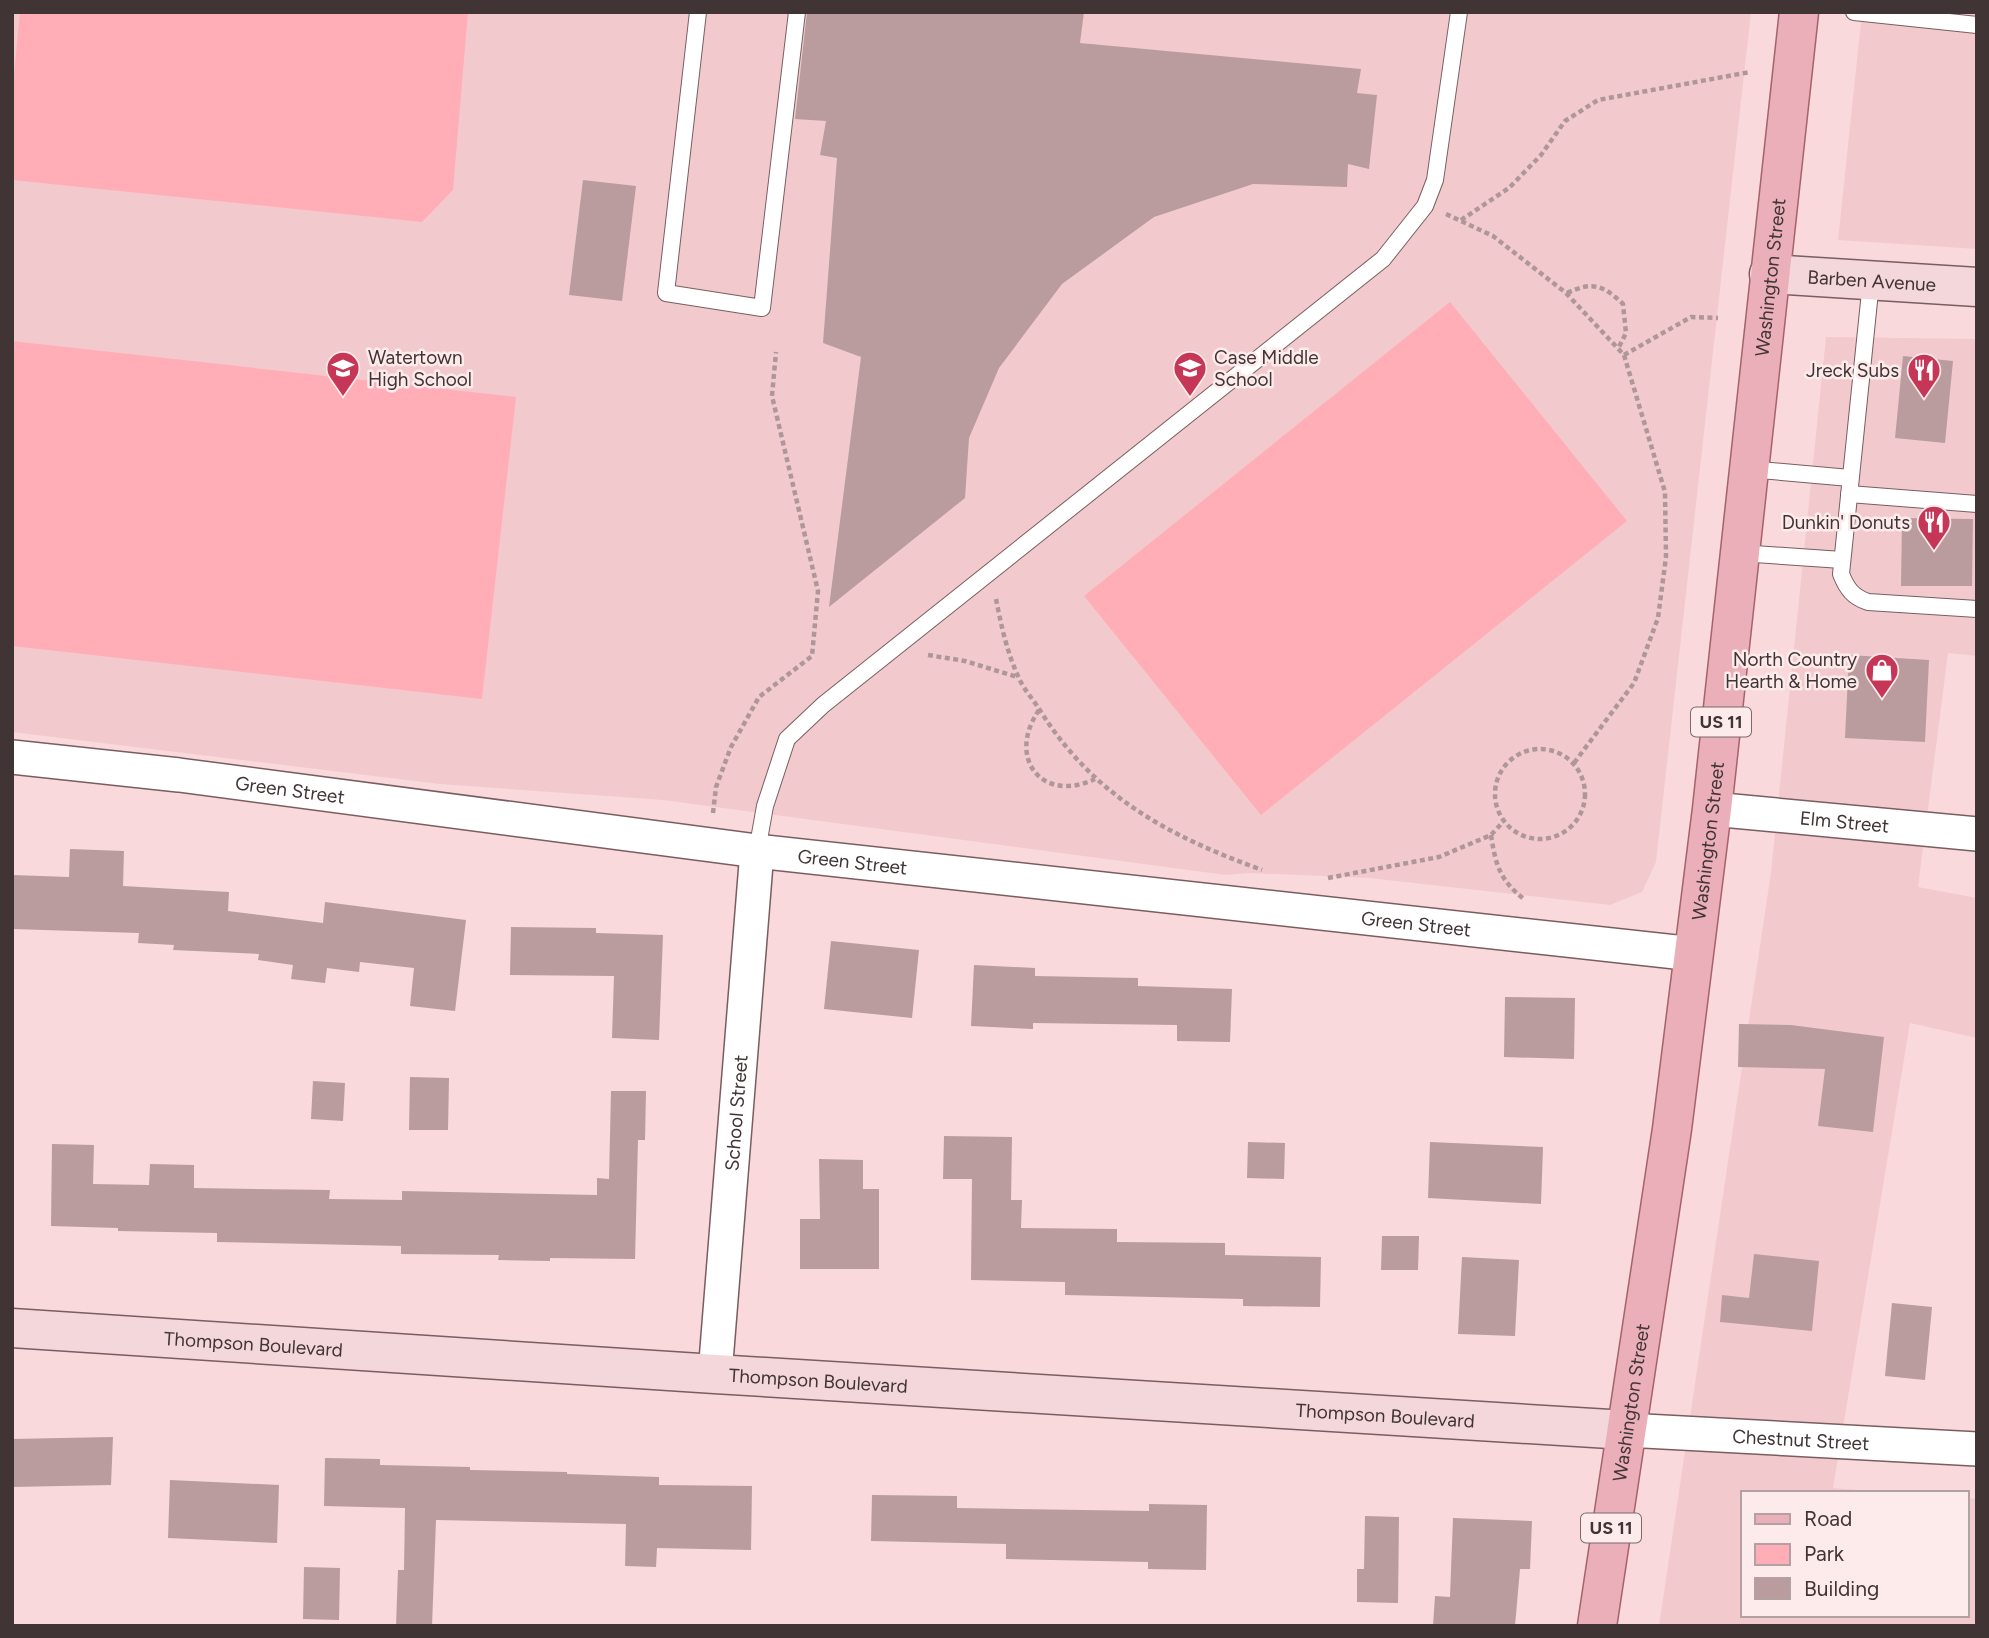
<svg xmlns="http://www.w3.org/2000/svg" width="1989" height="1638" font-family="Figtree,sans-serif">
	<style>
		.built { fill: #f2cacd }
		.green { fill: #ffaeb7 }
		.building { fill: #ba9c9e }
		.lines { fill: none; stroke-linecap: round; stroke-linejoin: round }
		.lane-casing { stroke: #795d60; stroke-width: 18 }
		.street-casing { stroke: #795d60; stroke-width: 36 }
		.secondary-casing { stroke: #795d60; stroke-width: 41 }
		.primary-casing { stroke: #a6626b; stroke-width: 41 }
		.path { stroke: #af9799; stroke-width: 4.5; stroke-dasharray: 5 3.5; stroke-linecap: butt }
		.lane { stroke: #fff; stroke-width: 16 }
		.street { stroke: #fff; stroke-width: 33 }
		.secondary { stroke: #f4d7db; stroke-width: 38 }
		.primary { stroke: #eaafb8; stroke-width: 38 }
		.labels { text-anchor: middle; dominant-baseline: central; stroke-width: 5; stroke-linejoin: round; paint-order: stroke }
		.shield { fill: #fdeaeb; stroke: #796b6c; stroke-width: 2 }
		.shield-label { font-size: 18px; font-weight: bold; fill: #413435 }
		.street-label { font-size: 19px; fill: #413435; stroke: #fdeaeb }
		.poi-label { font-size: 19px; fill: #413435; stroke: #fdeaeb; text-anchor: end }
	</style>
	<rect width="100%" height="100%" fill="#f9d9db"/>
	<!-- built -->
	<g class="built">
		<path d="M 12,12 L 1751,12 L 1656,862 L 1642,892 L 1610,905 L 1369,878 L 1250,873 L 1226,875 L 663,800 L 440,784 L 12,732 Z"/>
		<path d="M 1862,12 L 1977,12 L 1977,249 L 1838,240 Z"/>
		<path d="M 1826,337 L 1977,339 L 1977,656 L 1948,653 L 1918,887 L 1977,898 L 1977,1038 L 1910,1023 L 1833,1488 L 1894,1493 L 1742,1493 L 1742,1615 L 1966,1615 L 1966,1498 L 1977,1499 L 1977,1626 L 1659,1626 L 1771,872 Z"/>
	</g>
	<!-- green -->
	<g class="green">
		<path d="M 20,12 L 468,12 L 453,190 L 422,222 L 12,180 L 12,94 Z"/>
		<path d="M 1450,302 L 1627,521 L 1261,815 L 1084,596 Z"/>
		<path d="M 12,341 L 516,397 L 482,699 L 12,646 Z"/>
	</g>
	<!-- building -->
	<g class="building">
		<path d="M 807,12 L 1084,12 L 1080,43 L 1361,69 L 1357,93 L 1377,95 L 1369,169 L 1348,164 L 1347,187 L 1253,184 L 1154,217 L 1062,284 L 999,368 L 969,438 L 965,498 L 829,607 L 861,357 L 823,343 L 837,158 L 820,155 L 826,121 L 795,119 Z"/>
		<path d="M 583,180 L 636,186 L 622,301 L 569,295 Z"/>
		<path d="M 1903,356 L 1953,361 L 1945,443 L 1895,438 Z"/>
		<path d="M 1902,518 L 1973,519 L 1972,586 L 1901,586 Z"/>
		<path d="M 1849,655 L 1929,660 L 1925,742 L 1845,738 Z"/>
		<path d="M 70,849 L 124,851 L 123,886 L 229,892 L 228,911 L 323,923 L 325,902 L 466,920 L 455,1011 L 410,1006 L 414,968 L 360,962 L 359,972 L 327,968 L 325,983 L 291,979 L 293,965 L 258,960 L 259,954 L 173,950 L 174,945 L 138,943 L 139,933 L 12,929 L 12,875 L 69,877 Z"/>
		<path d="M 511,927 L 596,928 L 596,933 L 663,935 L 659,1040 L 612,1038 L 614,976 L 510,975 Z"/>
		<path d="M 831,941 L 919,950 L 912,1018 L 824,1009 Z"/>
		<path d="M 974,965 L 1035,968 L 1035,976 L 1138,978 L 1138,986 L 1232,989 L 1230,1042 L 1177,1041 L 1177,1025 L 1033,1023 L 1033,1029 L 971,1026 Z"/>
		<path d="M 1505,997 L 1575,998 L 1574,1059 L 1504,1057 Z"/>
		<path d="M 1739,1024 L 1791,1025 L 1884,1037 L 1873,1132 L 1818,1126 L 1825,1069 L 1738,1067 Z"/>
		<path d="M 410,1077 L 449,1078 L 448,1130 L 409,1130 Z"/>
		<path d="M 313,1081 L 345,1083 L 343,1121 L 311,1119 Z"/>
		<path d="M 611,1091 L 646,1091 L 645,1140 L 638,1140 L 635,1259 L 550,1258 L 550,1261 L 498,1260 L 499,1255 L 401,1254 L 401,1246 L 217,1242 L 217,1233 L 118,1231 L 118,1228 L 51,1226 L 52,1144 L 94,1145 L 93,1184 L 149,1185 L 150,1164 L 194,1165 L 194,1188 L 330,1190 L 329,1199 L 402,1200 L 402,1191 L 597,1195 L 597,1178 L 609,1179 Z"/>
		<path d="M 944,1136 L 1012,1137 L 1011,1200 L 1022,1200 L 1021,1228 L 1117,1229 L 1117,1242 L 1225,1243 L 1225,1255 L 1321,1257 L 1320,1307 L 1243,1306 L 1243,1299 L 1065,1295 L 1065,1282 L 971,1280 L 972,1179 L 943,1179 Z"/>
		<path d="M 1248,1142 L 1285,1143 L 1284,1179 L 1247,1178 Z"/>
		<path d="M 1430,1142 L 1543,1147 L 1541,1204 L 1428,1198 Z"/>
		<path d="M 819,1159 L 863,1160 L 863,1189 L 879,1189 L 879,1269 L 800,1269 L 800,1219 L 820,1219 Z"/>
		<path d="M 1382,1236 L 1419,1236 L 1418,1270 L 1381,1270 Z"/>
		<path d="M 1754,1254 L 1819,1261 L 1812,1331 L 1720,1322 L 1722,1295 L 1749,1298 Z"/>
		<path d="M 1462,1257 L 1519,1260 L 1515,1336 L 1458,1334 Z"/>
		<path d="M 1892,1303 L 1932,1307 L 1925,1380 L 1885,1376 Z"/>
		<path d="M 113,1437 L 111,1485 L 12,1487 L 12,1439 Z"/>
		<path d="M 325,1458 L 380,1459 L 380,1465 L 470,1467 L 470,1470 L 567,1472 L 567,1474 L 659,1477 L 659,1485 L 752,1486 L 751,1550 L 657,1548 L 656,1567 L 625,1566 L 626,1524 L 436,1520 L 432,1626 L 396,1626 L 398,1570 L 404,1570 L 405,1508 L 324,1506 Z"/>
		<path d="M 170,1480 L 279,1485 L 277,1543 L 168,1538 Z"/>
		<path d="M 872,1495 L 957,1496 L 957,1508 L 1149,1511 L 1149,1504 L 1207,1505 L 1206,1570 L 1148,1569 L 1148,1562 L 1006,1559 L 1006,1544 L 871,1541 Z"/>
		<path d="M 1365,1516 L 1399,1517 L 1398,1603 L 1357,1602 L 1357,1569 L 1364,1569 Z"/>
		<path d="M 1453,1518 L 1532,1521 L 1530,1569 L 1520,1569 L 1515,1626 L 1433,1626 L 1435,1596 L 1450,1597 Z"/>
		<path d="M 304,1567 L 340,1568 L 339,1620 L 303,1619 Z"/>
	</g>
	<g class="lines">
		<defs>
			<g id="lane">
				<path d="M 698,12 L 666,293 L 762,308 L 797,12"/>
				<path d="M 1854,12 L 1977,25"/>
				<path d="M 1871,282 L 1841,574 C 1847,589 1853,597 1868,602 L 1977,609"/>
				<path d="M 1748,469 L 1850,478"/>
				<path d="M 1849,494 L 1977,504"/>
				<path d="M 1740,553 L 1842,560"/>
				<path d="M 757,851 L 765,806 L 787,739 L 823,705 L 1383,259 L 1425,206 L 1435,180 L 1459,12"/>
			</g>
			<g id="street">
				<path id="s1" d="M 12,757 L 179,775 L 757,851 L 1694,954"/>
				<path id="s2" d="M 1712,809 L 1977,834"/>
				<path id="s3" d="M 715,1374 L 757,851"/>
				<path id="s4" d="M 1626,1430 L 1977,1449"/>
			</g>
			<g id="secondary">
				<path id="s5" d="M 1769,274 L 1977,287"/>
				<path id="s6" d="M 12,1328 L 715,1374 L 1626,1430"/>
			</g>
			<g id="primary">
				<path id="s7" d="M 1597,1626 L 1672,1129 L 1712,809 L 1799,12"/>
			</g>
		</defs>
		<!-- lane casing -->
		<use href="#lane" class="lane-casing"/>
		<!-- street casing -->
		<use href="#street" class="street-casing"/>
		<!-- secondary casing -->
		<use href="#secondary" class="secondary-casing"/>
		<!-- primary casing -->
		<use href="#primary" class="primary-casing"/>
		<!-- path -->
		<g class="path">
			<path d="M 1446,214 L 1493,236 L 1566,293 L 1624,355 L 1665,492 L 1666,557 L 1658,618 L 1634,683 L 1574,763"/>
			<path d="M 1461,220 L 1509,188 L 1541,155 L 1565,121 L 1598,100 L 1750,72"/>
			<path d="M 1567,293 C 1593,281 1603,285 1623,304 L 1626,333 L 1618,349"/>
			<path d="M 1624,355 L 1691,317 L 1718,318"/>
			<path d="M 996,599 C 1001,625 1007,652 1018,676 C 1023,689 1034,700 1041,712 C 1096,798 1169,836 1262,870"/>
			<path d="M 928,655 L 965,661 L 1017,677"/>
			<path d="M 1039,710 C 1006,758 1042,804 1095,779"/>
			<circle cx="1540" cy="794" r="45"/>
			<path d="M 713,813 L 716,787 L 731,747 L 759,697 L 812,656 L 818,591 L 772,396 L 776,352"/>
			<path d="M 1491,835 C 1496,867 1500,880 1525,900"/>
			<path d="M 1328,878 L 1439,857 L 1491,835 L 1503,822"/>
		</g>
		<!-- lane -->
		<use href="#lane" class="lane"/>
		<!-- street -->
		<use href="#street" class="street"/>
		<!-- secondary -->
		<use href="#secondary" class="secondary"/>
		<!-- primary -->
		<use href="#primary" class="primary"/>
	</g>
	<!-- icons -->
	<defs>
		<symbol id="school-pin" viewBox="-11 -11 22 30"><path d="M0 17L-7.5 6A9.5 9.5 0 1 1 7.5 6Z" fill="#c53657" stroke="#fdeaeb"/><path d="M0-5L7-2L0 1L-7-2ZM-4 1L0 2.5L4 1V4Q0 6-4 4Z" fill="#fff"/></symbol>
		<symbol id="restaurant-pin" viewBox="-11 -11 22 30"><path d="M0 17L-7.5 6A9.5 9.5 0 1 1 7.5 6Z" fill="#c53657" stroke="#fdeaeb"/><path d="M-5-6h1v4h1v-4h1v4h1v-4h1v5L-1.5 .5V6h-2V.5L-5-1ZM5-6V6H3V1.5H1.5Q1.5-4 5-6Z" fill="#fff"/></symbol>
		<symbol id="shop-pin" viewBox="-11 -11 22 30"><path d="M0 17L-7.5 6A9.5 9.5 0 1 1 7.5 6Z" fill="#c53657" stroke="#fdeaeb"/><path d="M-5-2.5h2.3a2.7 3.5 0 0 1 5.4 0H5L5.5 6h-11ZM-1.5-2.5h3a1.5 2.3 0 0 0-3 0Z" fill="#fff"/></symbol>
	</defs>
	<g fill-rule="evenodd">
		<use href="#school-pin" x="324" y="349" width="38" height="52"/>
		<use href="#school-pin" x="1171" y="349" width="38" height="52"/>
		<use href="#restaurant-pin" x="1905" y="351" width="38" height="52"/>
		<use href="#restaurant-pin" x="1915" y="503" width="38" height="52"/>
		<use href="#shop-pin" x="1863" y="651" width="38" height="52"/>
	</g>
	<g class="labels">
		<!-- shield labels -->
		<g class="shield">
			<rect x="1691" y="707.5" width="60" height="29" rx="5"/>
			<rect x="1581" y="1513.5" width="60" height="29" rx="5"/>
		</g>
		<g class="shield-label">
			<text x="1721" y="722">US 11</text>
			<text x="1611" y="1528">US 11</text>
		</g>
		<!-- street labels -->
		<g class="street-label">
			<text stroke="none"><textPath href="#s7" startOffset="1360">Washington Street</textPath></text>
			<text stroke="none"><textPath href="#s5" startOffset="103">Barben Avenue</textPath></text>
			<text stroke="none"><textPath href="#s1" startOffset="280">Green Street</textPath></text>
			<text stroke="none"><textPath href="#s2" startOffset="133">Elm Street</textPath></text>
			<text stroke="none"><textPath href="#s7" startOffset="793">Washington Street</textPath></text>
			<text stroke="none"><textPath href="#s1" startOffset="847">Green Street</textPath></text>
			<text stroke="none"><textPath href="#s1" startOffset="1414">Green Street</textPath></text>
			<text stroke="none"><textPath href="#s3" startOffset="262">School Street</textPath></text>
			<text stroke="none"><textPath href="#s6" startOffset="242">Thompson Boulevard</textPath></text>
			<text stroke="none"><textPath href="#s6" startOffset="808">Thompson Boulevard</textPath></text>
			<text stroke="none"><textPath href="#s7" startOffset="226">Washington Street</textPath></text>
			<text stroke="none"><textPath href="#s6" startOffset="1376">Thompson Boulevard</textPath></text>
			<text stroke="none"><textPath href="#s4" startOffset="175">Chestnut Street</textPath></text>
		</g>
		<!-- poi labels -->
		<g class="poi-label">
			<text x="368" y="357" text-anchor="start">Watertown<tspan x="368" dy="22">High School</tspan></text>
			<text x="1214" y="357" text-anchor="start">Case Middle<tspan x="1214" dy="22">School</tspan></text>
			<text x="1899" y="370">Jreck Subs</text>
			<text x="1910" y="522">Dunkin' Donuts</text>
			<text x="1857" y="659">North Country<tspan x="1857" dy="22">Hearth &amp; Home</tspan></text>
		</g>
	</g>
	<!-- border -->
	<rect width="1989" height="1638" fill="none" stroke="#413435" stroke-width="28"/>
	<!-- legend -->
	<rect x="1741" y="1491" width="228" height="126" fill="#fdeaeb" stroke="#b2a1a2" stroke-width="2"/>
	<rect x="1755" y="1514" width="35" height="10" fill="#eaafb8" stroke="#b2a1a2" stroke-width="2"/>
	<text x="1804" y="1526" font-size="21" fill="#413435">Road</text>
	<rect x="1755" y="1544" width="35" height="21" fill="#ffaeb7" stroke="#b2a1a2" stroke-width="2"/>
	<text x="1804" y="1561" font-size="21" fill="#413435">Park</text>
	<rect x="1755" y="1578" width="35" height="21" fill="#ba9c9e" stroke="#b2a1a2" stroke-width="2"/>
	<text x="1804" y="1596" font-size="21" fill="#413435">Building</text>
</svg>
